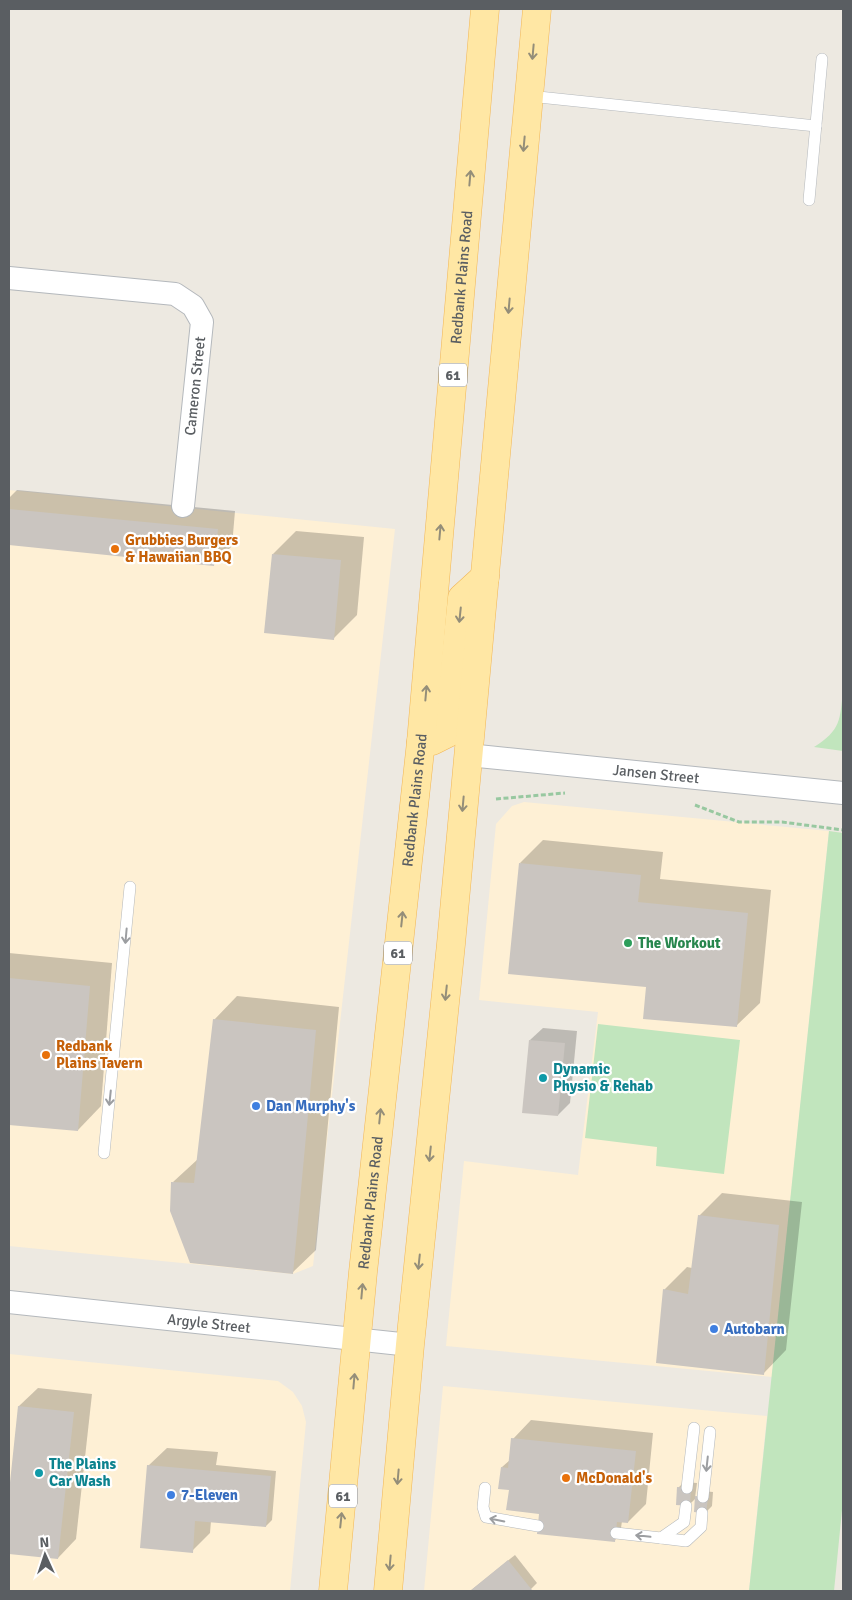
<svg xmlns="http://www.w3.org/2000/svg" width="852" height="1600" font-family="Signika,sans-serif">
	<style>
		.commercial { fill: #fef0d5 }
		.green { fill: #c1e5bd }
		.shadow { fill: #0003 }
		.building { fill: #cac5c0 }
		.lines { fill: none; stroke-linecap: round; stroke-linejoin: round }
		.service-casing { stroke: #b4b8bc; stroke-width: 12 }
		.minor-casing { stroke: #b4b8bc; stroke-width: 24 }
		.primary-casing { stroke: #f2b655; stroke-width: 29 }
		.path { stroke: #98c8a0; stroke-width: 3; stroke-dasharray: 5 2.5; stroke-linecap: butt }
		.service { stroke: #fff; stroke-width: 11 }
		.minor { stroke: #fff; stroke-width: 22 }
		.primary { stroke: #ffe7a4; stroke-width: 28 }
		.oneway { stroke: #948e79 }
		.oneway2 { stroke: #9c9ea1 }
		.food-dot { fill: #e8710a; stroke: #fff; stroke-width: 2 }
		.leisure-dot { fill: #2e9e5b; stroke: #fff; stroke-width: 2 }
		.culture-dot { fill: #0f9aa8; stroke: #fff; stroke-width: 2 }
		.shop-dot { fill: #3f7fe0; stroke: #fff; stroke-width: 2 }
		.labels { text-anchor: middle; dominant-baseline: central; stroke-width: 4.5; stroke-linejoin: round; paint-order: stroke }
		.shield { fill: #fff; stroke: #8c8e91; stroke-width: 1 }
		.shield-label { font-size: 14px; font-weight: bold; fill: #5a5e62 }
		.street-label { font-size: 15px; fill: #5a5e62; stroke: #fff }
		.food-label { font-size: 15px; font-weight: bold; fill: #c56008; stroke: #fff; text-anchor: start }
		.leisure-label { font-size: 15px; font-weight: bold; fill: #27864d; stroke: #fff; text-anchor: start }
		.culture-label { font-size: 15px; font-weight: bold; fill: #0d838f; stroke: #fff; text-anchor: start }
		.shop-label { font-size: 15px; font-weight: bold; fill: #366cbe; stroke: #fff; text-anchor: start }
	</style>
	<rect width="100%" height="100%" fill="#ede9e1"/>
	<!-- commercial -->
	<g class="commercial">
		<path d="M 9,490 L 395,529 L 313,1266 L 293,1274 L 9,1246 Z"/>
		<path d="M 524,802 L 829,831 L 772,1377 L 446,1346 L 464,1161 L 578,1175 L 598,1012 L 479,1000 L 496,824 L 512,806 Z"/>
		<path d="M 9,1354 L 278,1381 L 293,1392 L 302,1406 L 306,1422 L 290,1591 L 9,1591 Z"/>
		<path d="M 443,1386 L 767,1416 L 749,1591 L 424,1591 Z"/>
	</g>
	<!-- green -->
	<g class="green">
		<path d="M 843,690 L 843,751 L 814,747 C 841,730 840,720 843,690 Z"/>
		<path d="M 829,831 L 843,833 L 843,1500 L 834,1591 L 749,1591 Z"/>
		<path d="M 598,1024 L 740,1040 L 724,1174 L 656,1166 L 657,1147 L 585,1138 Z"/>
	</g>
	<!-- shadow -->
	<g class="shadow">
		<path d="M 17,490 L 235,511 L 232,546 L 214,564 L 9,544 L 9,498 Z"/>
		<path d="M 296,531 L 364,537 L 357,615 L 333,639 L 273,554 Z"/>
		<path d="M 543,840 L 663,852 L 660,879 L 771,890 L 760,1003 L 736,1026 L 648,986 L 520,863 Z"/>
		<path d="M 9,953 L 112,963 L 101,1106 L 78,1130 L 9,1123 Z"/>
		<path d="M 237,996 L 339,1007 L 316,1250 L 292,1273 L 173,1182 L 198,1159 L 214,1020 Z"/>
		<path d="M 543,1028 L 577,1031 L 570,1103 L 558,1115 L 530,1040 Z"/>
		<path d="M 722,1193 L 802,1202 L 786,1350 L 763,1374 L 664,1290 L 687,1267 L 692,1268 L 699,1216 Z"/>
		<path d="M 38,1388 L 92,1394 L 76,1539 L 58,1558 L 9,1552 L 9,1502 L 19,1406 Z"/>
		<path d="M 531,1420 L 653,1433 L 646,1504 L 628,1522 L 622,1521 L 620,1535 L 614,1541 L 541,1513 L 510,1489 L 502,1467 L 511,1459 L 513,1439 Z"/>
		<path d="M 167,1448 L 218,1452 L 216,1465 L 276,1471 L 272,1520 L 266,1526 L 211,1521 L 210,1533 L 192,1551 L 148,1466 Z"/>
		<path d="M 684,1482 L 697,1483 L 695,1498 L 703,1491 L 713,1492 L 712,1506 L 706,1512 L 697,1497 L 689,1505 L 678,1488 Z"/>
		<path d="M 515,1555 L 537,1583 L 529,1591 L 470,1591 Z"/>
	</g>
	<!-- building -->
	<g class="building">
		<path d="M 9,509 L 218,529 L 214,566 L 9,545 Z"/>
		<path d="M 272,554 L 341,560 L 334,640 L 264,633 Z"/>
		<path d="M 519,863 L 641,875 L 638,902 L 748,913 L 737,1027 L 643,1019 L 646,987 L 508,974 Z"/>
		<path d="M 9,978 L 90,986 L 78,1131 L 9,1125 Z"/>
		<path d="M 213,1019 L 316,1030 L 293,1274 L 190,1263 L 170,1211 L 171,1182 L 194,1183 Z"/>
		<path d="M 529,1040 L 565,1043 L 558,1116 L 522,1113 Z"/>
		<path d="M 698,1215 L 779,1225 L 764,1375 L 656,1363 L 663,1289 L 688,1294 Z"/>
		<path d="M 18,1406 L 74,1412 L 58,1559 L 9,1554 L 9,1492 Z"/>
		<path d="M 511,1438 L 636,1451 L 628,1523 L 617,1522 L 615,1542 L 537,1534 L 539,1514 L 506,1510 L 509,1490 L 498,1489 L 501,1467 L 508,1468 Z"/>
		<path d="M 147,1465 L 271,1476 L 266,1527 L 195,1521 L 193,1553 L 140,1548 Z"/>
		<path d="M 677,1487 L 691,1488 L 690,1506 L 676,1505 Z"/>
		<path d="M 695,1496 L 708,1497 L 706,1514 L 694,1512 Z"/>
		<path d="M 508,1560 L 532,1590 L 531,1591 L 470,1591 Z"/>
	</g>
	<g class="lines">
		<defs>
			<g id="service">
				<path d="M 529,96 L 816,126"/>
				<path d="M 809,200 L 822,59"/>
				<path d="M 104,1153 L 130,887"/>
				<path d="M 485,1488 L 483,1507 L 486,1517 L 538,1526"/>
				<path d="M 687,1488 L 694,1428"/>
				<path d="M 703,1497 L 710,1432"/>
				<path d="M 616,1533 L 661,1538 L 684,1522 L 686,1506"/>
				<path d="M 661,1538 L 686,1541 L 701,1527 L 702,1513"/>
			</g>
			<g id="minor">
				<path d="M 9,278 L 175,294 L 193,306 L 202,322 L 183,506"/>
				<path id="s1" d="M 468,755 L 843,793"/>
				<path id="s2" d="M 9,1302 L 410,1345"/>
			</g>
			<g id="primary">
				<path d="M 421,742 L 432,741 L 448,733 L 462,598 L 485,577"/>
				<path id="s3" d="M 333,1591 L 363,1272 L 421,742 L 485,9"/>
				<path d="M 388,1591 L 410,1345 L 451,944 L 537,9"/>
			</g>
		</defs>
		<!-- service casing -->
		<use href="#service" class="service-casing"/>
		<!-- minor casing -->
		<use href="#minor" class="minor-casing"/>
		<!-- primary casing -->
		<use href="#primary" class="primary-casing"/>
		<!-- path -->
		<g class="path">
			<path d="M 496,799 L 565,793"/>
			<path d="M 695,805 L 739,822 L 782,822 L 843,830"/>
		</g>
		<!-- service -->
		<use href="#service" class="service"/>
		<!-- minor -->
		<use href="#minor" class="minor"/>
		<!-- primary -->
		<use href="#primary" class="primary"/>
	</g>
	<!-- one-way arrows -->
	<defs><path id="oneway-shaft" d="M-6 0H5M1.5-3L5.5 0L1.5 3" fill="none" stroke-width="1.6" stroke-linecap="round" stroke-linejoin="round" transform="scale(1.25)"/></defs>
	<g class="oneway">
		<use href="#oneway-shaft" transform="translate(533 52) rotate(95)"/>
		<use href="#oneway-shaft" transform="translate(524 144) rotate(95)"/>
		<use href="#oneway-shaft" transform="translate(470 178) rotate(-85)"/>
		<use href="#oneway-shaft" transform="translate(509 306) rotate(95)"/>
		<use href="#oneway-shaft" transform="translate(440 532) rotate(-85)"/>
		<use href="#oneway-shaft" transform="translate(460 615) rotate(96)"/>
		<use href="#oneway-shaft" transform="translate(426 693) rotate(-85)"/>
		<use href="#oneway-shaft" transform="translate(463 804) rotate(95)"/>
		<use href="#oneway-shaft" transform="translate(402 919) rotate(-84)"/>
		<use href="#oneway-shaft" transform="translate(446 993) rotate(96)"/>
		<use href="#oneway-shaft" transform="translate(380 1116) rotate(-84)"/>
		<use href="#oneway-shaft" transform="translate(430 1154) rotate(96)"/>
		<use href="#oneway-shaft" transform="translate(419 1262) rotate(96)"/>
		<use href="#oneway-shaft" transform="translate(362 1291) rotate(-85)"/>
		<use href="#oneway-shaft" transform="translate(354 1381) rotate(-85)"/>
		<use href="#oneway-shaft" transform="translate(398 1477) rotate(95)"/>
		<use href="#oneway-shaft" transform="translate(341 1520) rotate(-84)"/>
		<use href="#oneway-shaft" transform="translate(390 1563) rotate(95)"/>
	</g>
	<g class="oneway2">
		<use href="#oneway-shaft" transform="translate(126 936) rotate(95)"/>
		<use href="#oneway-shaft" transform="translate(110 1098) rotate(96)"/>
		<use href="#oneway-shaft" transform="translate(707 1464) rotate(96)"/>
		<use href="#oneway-shaft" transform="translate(497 1520) rotate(-169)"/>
		<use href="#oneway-shaft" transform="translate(643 1536) rotate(-174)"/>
	</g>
	<!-- markers -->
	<g class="food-dot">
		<circle cx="115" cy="549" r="5"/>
		<circle cx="46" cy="1055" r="5"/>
		<circle cx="566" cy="1478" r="5"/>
	</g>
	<circle class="leisure-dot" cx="628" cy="943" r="5"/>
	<g class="culture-dot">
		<circle cx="543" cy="1078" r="5"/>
		<circle cx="39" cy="1473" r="5"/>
	</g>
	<g class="shop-dot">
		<circle cx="256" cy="1106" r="5"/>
		<circle cx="714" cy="1329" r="5"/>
		<circle cx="171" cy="1495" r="5"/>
	</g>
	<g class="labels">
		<!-- shield labels -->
		<g class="shield">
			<rect x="439" y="363.5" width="28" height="23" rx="4"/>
			<rect x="384" y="941.5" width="28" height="23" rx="4"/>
			<rect x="329" y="1484.5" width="28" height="23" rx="4"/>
		</g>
		<g class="shield-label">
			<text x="453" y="375">61</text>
			<text x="398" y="953">61</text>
			<text x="343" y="1496">61</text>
		</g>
		<!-- street labels -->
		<g class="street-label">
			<text stroke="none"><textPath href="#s3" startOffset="1320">Redbank Plains Road</textPath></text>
			<text transform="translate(195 386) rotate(-84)">Cameron Street</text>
			<text stroke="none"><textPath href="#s1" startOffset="189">Jansen Street</textPath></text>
			<text stroke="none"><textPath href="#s3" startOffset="795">Redbank Plains Road</textPath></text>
			<text stroke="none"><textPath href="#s3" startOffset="390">Redbank Plains Road</textPath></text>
			<text stroke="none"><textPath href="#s2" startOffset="201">Argyle Street</textPath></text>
		</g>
		<!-- food labels -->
		<g class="food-label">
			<text x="125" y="540">Grubbies Burgers<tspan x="125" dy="17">&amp; Hawaiian BBQ</tspan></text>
			<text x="56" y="1046">Redbank<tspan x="56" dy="17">Plains Tavern</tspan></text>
			<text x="576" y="1478">McDonald's</text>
		</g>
		<!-- leisure labels -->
		<g class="leisure-label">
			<text x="638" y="943">The Workout</text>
		</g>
		<!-- culture labels -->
		<g class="culture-label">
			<text x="553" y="1069">Dynamic<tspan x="553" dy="17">Physio &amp; Rehab</tspan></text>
			<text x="49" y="1464">The Plains<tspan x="49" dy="17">Car Wash</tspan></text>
		</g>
		<!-- shop labels -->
		<g class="shop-label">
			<text x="266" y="1106">Dan Murphy's</text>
			<text x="724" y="1329">Autobarn</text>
			<text x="181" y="1495">7-Eleven</text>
		</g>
	</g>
	<!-- border -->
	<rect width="852" height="1600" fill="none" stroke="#5a5e62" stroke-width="20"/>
	<!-- north arrow -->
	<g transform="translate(45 1555) rotate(357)" stroke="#ffffff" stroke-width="4" paint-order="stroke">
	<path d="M0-4L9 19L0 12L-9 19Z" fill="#5a5e62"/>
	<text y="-8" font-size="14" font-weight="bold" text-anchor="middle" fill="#5a5e62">N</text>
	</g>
</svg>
